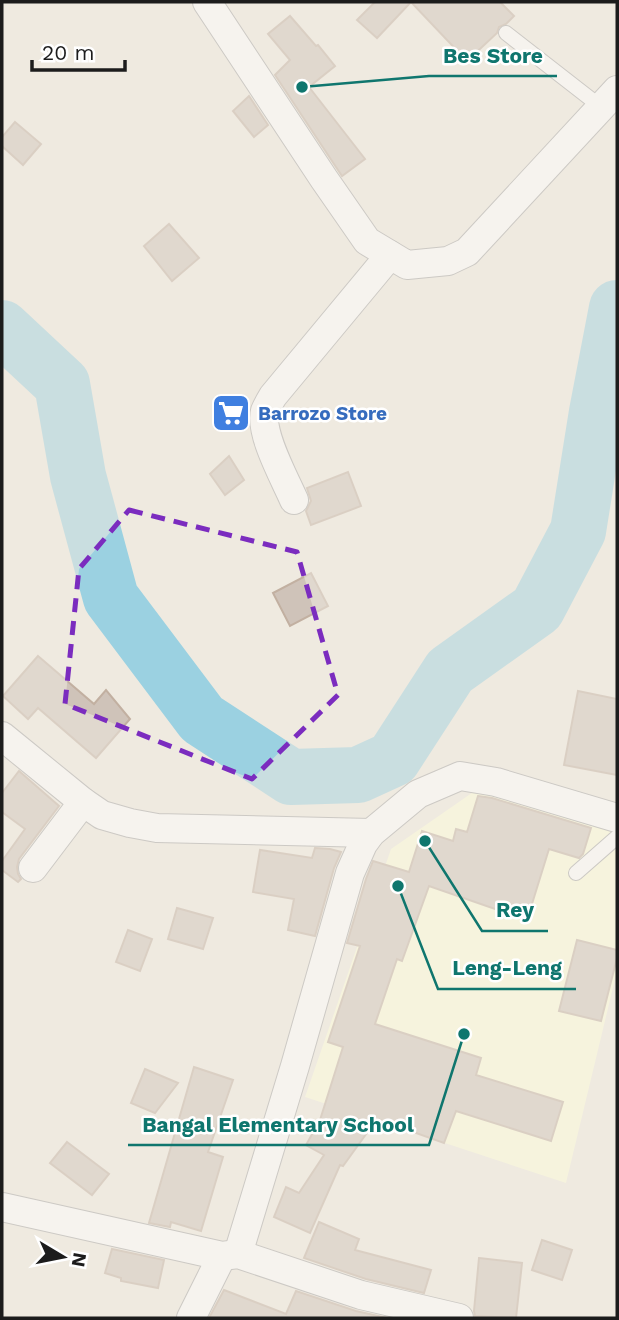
<svg xmlns="http://www.w3.org/2000/svg" width="619" height="1320" font-family="'Work Sans',sans-serif">
	<style>
		.education { fill: #feffd9 }
		.lines { fill: none; stroke-linecap: round; stroke-linejoin: round }
		.river { stroke: #9bd1e1; stroke-width: 56 }
		.building { fill: #cfc3b9; stroke: #c2b0a1; stroke-width: 2 }
		.service-casing { stroke: #a3a3a3; stroke-width: 16 }
		.minor-casing { stroke: #a3a3a3; stroke-width: 30 }
		.service { stroke: #fff; stroke-width: 14 }
		.minor { stroke: #fff; stroke-width: 28 }
		.marked { fill: none; stroke: #7b2cbf; stroke-width: 5; stroke-dasharray: 14 9; stroke-linejoin: round }
		.labels { text-anchor: middle; dominant-baseline: central; stroke-width: 5; stroke-linejoin: round; paint-order: stroke }
		.shop-label { font-size: 19px; font-weight: bold; fill: #366cbe; stroke: #fff; text-anchor: start }
		.leader { fill: none; stroke: #0f766e; stroke-width: 2.5 }
		.callout-dot { fill: #0f766e; stroke: #fff; stroke-width: 2.5 }
		.callout-label { font-size: 21px; text-anchor: middle; font-weight: bold; fill: #0f766e; stroke: #fff; stroke-width: 5; stroke-linejoin: round; paint-order: stroke }
	</style>
	<rect width="100%" height="100%" fill="#efeae0"/>
	<!-- education -->
	<path class="education" d="M 479,788 L 617,829 L 617,971 L 566,1183 L 305,1097 L 391,849 Z"/>
	<g class="lines">
		<!-- river -->
		<path class="river" d="M 2,328 L 62,384 L 78,476 L 111,598 L 202,719 L 291,777 L 358,775 L 393,759 L 450,671 L 537,609 L 578,531 L 597,412 L 617,308"/>
	</g>
	<!-- building -->
	<g class="building">
		<path d="M 375,2 L 500,2 L 514,16 L 506,24 L 499,27 L 497,33 L 467,61 L 411,2 L 377,38 L 357,20 Z"/>
		<path d="M 290,16 L 316,46 L 318,45 L 335,66 L 309,87 L 365,159 L 342,176 L 275,75 L 290,60 L 268,34 Z"/>
		<path d="M 249,96 L 268,125 L 254,137 L 233,111 Z"/>
		<path d="M 15,122 L 41,144 L 23,165 L 2,146 L 2,137 Z"/>
		<path d="M 169,224 L 199,258 L 172,281 L 144,246 Z"/>
		<path d="M 229,456 L 244,480 L 225,495 L 210,474 Z"/>
		<path d="M 348,472 L 361,506 L 311,525 L 306,511 L 311,501 L 307,488 Z"/>
		<path d="M 311,573 L 328,606 L 290,626 L 273,593 Z"/>
		<path d="M 38,656 L 94,704 L 106,690 L 130,719 L 96,758 L 38,708 L 28,719 L 3,696 Z"/>
		<path d="M 578,691 L 617,699 L 617,775 L 564,765 Z"/>
		<path d="M 19,771 L 59,806 L 19,859 L 17,867 L 18,874 L 21,879 L 18,882 L 2,870 L 2,861 L 25,829 L 2,812 L 2,793 Z"/>
		<path d="M 478,796 L 492,798 L 591,828 L 583,854 L 579,858 L 549,849 L 527,920 L 429,886 L 402,961 L 397,959 L 375,1024 L 481,1058 L 476,1075 L 563,1102 L 551,1141 L 456,1111 L 444,1143 L 377,1119 L 343,1166 L 340,1165 L 310,1233 L 274,1217 L 286,1187 L 299,1193 L 324,1155 L 306,1145 L 320,1120 L 343,1047 L 328,1042 L 360,946 L 347,943 L 366,879 L 373,861 L 409,872 L 422,831 L 453,841 L 456,829 L 467,832 Z"/>
		<path d="M 315,848 L 330,849 L 341,852 L 334,868 L 315,936 L 288,930 L 294,899 L 253,892 L 260,850 L 312,858 Z"/>
		<path d="M 177,908 L 213,918 L 203,949 L 168,939 Z"/>
		<path d="M 128,930 L 152,939 L 140,971 L 116,962 Z"/>
		<path d="M 577,940 L 617,950 L 617,958 L 601,1021 L 559,1011 Z"/>
		<path d="M 194,1067 L 233,1080 L 208,1152 L 223,1157 L 201,1231 L 171,1222 L 170,1227 L 149,1223 Z"/>
		<path d="M 145,1069 L 178,1083 L 155,1113 L 131,1103 Z"/>
		<path d="M 67,1142 L 109,1174 L 92,1195 L 50,1163 Z"/>
		<path d="M 319,1222 L 359,1239 L 355,1250 L 431,1270 L 424,1293 L 366,1279 L 304,1258 Z"/>
		<path d="M 542,1240 L 572,1250 L 562,1280 L 532,1270 Z"/>
		<path d="M 112,1249 L 164,1260 L 158,1288 L 121,1281 L 121,1278 L 105,1273 Z"/>
		<path d="M 479,1258 L 522,1263 L 516,1318 L 475,1316 L 474,1311 Z"/>
		<path d="M 224,1290 L 286,1314 L 296,1291 L 356,1311 L 387,1318 L 209,1318 Z"/>
	</g>
	<g class="lines">
		<defs>
			<g id="service">
				<path d="M 506,33 L 601,107"/>
				<path d="M 576,873 L 617,837"/>
			</g>
			<g id="minor">
				<path d="M 207,2 L 324,179 L 367,241 L 407,265 L 448,261 L 467,252 L 617,90"/>
				<path d="M 294,500 C 285,479 259,433 265,411 C 267,406 270,401 273,396 L 390,255"/>
				<path d="M 2,736 L 83,802 L 102,815 L 130,823 L 157,828 L 371,833"/>
				<path d="M 33,868 L 83,802"/>
				<path d="M 2,1207 L 222,1256 L 238,1254 L 361,1295 L 459,1318"/>
				<path d="M 238,1254 L 295,1066 L 350,873 L 363,844 L 371,833 L 418,794 L 460,776 L 496,782 L 617,818"/>
				<path d="M 191,1318 L 222,1256"/>
			</g>
		</defs>
		<!-- service casing -->
		<use href="#service" class="service-casing"/>
		<!-- minor casing -->
		<use href="#minor" class="minor-casing"/>
		<!-- service -->
		<use href="#service" class="service"/>
		<!-- minor -->
		<use href="#minor" class="minor"/>
	</g>
	<!-- marked area -->
	<path d="M0 0H619V1320H0ZM 129,510 L 297,552 L 338,695 L 252,779 L 65,704 L 79,569 Z" fill="#efeae0" fill-opacity=".55" fill-rule="evenodd"/>
	<path class="marked" d="M 129,510 L 297,552 L 338,695 L 252,779 L 65,704 L 79,569 Z"/>
	<!-- icons -->
	<defs>
		<symbol id="supermarket-square" viewBox="-11 -11 22 22"><rect x="-9" y="-9" width="18" height="18" rx="4" fill="#3f7fe0" stroke="#fff"/><path d="M-6-5.5h2.5l.6 2H6L4.5 2H-2.5L-4.4-4H-6ZM-1.5 3.2a1.3 1.3 0 1 0 .1 0ZM3 3.2a1.3 1.3 0 1 0 .1 0Z" fill="#fff"/></symbol>
	</defs>
	<g fill-rule="evenodd">
		<use href="#supermarket-square" x="209" y="391" width="44" height="44"/>
	</g>
	<g class="labels">
		<!-- shop labels -->
		<g class="shop-label">
			<text x="258" y="413">Barrozo Store</text>
		</g>
	</g>
	<!-- callouts -->
	<path class="leader" d="M302 87L429 76H557M425 841L482 931H548M398 886L438 989H576M464 1034L429 1145H128"/>
	<g class="callout-dot">
		<circle cx="302" cy="87" r="7"/>
		<circle cx="425" cy="841" r="7"/>
		<circle cx="398" cy="886" r="7"/>
		<circle cx="464" cy="1034" r="7"/>
	</g>
	<g class="callout-label">
		<text x="493" y="63">Bes Store</text>
		<text x="515" y="917">Rey</text>
		<text x="507" y="975">Leng-Leng</text>
		<text x="278" y="1132">Bangal Elementary School</text>
	</g>
	<!-- border -->
	<rect width="619" height="1320" fill="none" stroke="#1c1c1c" stroke-width="7"/>
	<!-- north arrow -->
	<g transform="translate(63 1257) rotate(100)" stroke="#ffffff" stroke-width="5" paint-order="stroke">
	<path d="M0-5L12 26L0 18L-12 26Z" fill="#1c1c1c"/>
	<text y="-10" font-size="19" font-weight="bold" text-anchor="middle" fill="#1c1c1c">N</text>
	</g>
	<!-- scale -->
	<path d="M32 60v10h93v-10" fill="none" stroke="#1c1c1c" stroke-width="3.5"/>
	<text x="42" y="60" font-size="21" fill="#1c1c1c" stroke="#ffffff" stroke-width="5" paint-order="stroke">20 m</text>
</svg>
